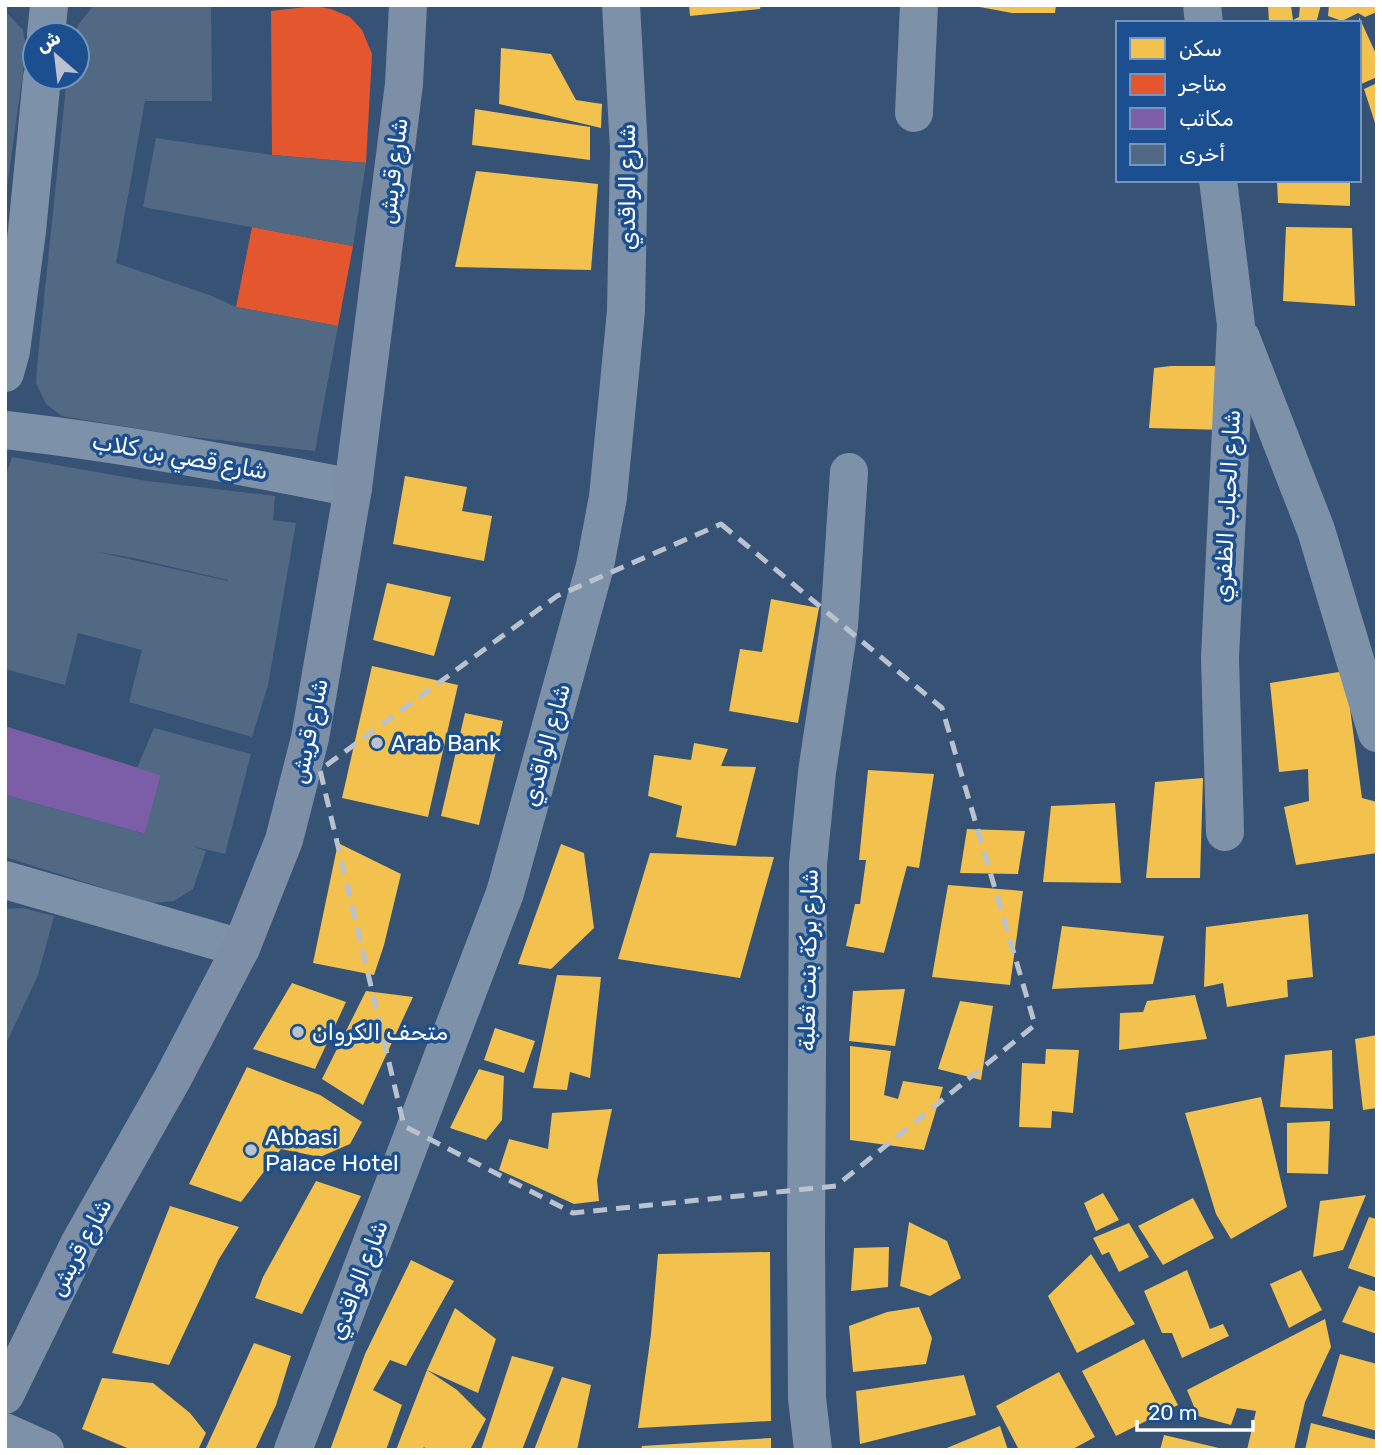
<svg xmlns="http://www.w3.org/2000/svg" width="1382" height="1455" font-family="Rubik,'Noto Sans Arabic',sans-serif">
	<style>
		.homes { fill: #f2c14e }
		.shops { fill: #e4572e }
		.offices { fill: #7b5ea7 }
		.building { fill: #526984; fill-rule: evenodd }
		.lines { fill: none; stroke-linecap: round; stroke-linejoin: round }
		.minor { stroke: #7d92a8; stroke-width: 38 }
		.primary { stroke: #7d8ea7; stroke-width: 38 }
		.marked { fill: none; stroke: #b9c2ce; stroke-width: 5; stroke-dasharray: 14 9; stroke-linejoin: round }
		.poi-dot { fill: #b9c2ce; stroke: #1b4f8f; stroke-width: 2.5 }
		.labels { text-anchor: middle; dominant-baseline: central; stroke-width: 7; stroke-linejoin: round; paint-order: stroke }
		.street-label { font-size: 23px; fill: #fff; stroke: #1b4f8f }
		.poi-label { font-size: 23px; fill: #fff; stroke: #1b4f8f; text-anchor: start }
	</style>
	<rect width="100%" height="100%" fill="#365274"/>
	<!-- homes -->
	<g class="homes">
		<path d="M 689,5 L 761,5 L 760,9 L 690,16 Z"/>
		<path d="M 969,5 L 1056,5 L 1055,13 L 1012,13 Z"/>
		<path d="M 1268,5 L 1291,5 L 1293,20 L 1299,17 L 1300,5 L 1321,5 L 1316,23 L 1269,23 Z"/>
		<path d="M 1329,5 L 1377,5 L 1377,12 L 1365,17 L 1358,13 L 1342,21 L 1328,16 Z"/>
		<path d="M 1359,17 L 1377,56 L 1377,77 L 1359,85 Z"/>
		<path d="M 501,48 L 551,54 L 576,100 L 602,104 L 601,128 L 499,104 Z"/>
		<path d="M 1377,83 L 1377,126 L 1376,126 L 1364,89 Z"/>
		<path d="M 475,109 L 590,127 L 590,160 L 472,145 Z"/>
		<path d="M 476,171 L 598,184 L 591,270 L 455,267 Z"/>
		<path d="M 1277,180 L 1350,180 L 1350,206 L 1278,203 Z"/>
		<path d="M 1286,227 L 1352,228 L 1355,306 L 1283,301 Z"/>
		<path d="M 1171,366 L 1231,366 L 1225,430 L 1149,428 L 1154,368 Z"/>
		<path d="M 405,476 L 467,487 L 462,511 L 492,516 L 484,561 L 393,544 Z"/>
		<path d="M 387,583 L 451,597 L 434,656 L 373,640 Z"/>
		<path d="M 771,599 L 819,608 L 798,723 L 729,711 L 740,649 L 762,652 Z"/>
		<path d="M 372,666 L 458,685 L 428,817 L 342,798 Z"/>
		<path d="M 1345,671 L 1362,798 L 1377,802 L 1377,853 L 1296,865 L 1284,807 L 1309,801 L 1308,769 L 1279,772 L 1270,683 Z"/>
		<path d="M 465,713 L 503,721 L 479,825 L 441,816 Z"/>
		<path d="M 694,743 L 728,749 L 721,766 L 756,767 L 736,846 L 676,837 L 682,806 L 648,796 L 654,755 L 691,760 Z"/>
		<path d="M 868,770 L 934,774 L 919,868 L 907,866 L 884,953 L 846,946 L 855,904 L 860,904 L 866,860 L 859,860 Z"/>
		<path d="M 1203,778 L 1200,878 L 1146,878 L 1155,782 Z"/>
		<path d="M 1115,803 L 1121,883 L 1043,882 L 1051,806 Z"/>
		<path d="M 967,829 L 1025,831 L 1018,874 L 960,873 Z"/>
		<path d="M 338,843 L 401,874 L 384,945 L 374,975 L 313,963 Z"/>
		<path d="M 561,844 L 584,853 L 594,928 L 551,969 L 518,964 Z"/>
		<path d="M 650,853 L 774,857 L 740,978 L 618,959 Z"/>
		<path d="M 948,885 L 1023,891 L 1010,985 L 932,977 Z"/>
		<path d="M 1308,914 L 1313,977 L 1287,980 L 1288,997 L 1227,1007 L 1223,983 L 1204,987 L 1206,927 Z"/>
		<path d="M 1062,926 L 1164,936 L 1153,984 L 1052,989 Z"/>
		<path d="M 557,975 L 601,977 L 590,1078 L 570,1072 L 567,1090 L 533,1088 Z"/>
		<path d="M 292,983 L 346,1002 L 315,1069 L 253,1049 Z"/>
		<path d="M 905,989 L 895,1046 L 849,1041 L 853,991 Z"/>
		<path d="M 366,991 L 413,997 L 363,1105 L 322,1079 Z"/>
		<path d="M 1195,995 L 1207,1039 L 1119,1050 L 1120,1013 L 1143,1012 L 1147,1001 Z"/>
		<path d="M 960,1001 L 993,1006 L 981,1080 L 938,1069 Z"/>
		<path d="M 495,1028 L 535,1041 L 524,1073 L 484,1060 Z"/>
		<path d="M 1377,1035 L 1377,1108 L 1363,1110 L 1355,1039 Z"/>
		<path d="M 850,1046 L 891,1051 L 884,1095 L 898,1099 L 903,1081 L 943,1087 L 924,1150 L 850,1140 Z"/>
		<path d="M 1046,1049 L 1079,1050 L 1073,1113 L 1052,1111 L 1051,1128 L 1019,1127 L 1022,1063 L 1045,1064 Z"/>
		<path d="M 1332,1050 L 1333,1109 L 1280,1107 L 1285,1055 Z"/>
		<path d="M 247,1067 L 320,1095 L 362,1122 L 350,1144 L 320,1157 L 281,1149 L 241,1202 L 189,1184 Z"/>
		<path d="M 479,1069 L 504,1076 L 502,1120 L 486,1140 L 450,1128 Z"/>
		<path d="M 1261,1097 L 1287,1207 L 1231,1239 L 1216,1214 L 1185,1113 Z"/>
		<path d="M 612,1109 L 597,1180 L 599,1201 L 574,1204 L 499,1170 L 509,1139 L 548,1149 L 552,1113 Z"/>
		<path d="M 1330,1121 L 1328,1174 L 1287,1173 L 1287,1123 Z"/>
		<path d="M 316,1181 L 361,1196 L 302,1314 L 255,1298 L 263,1277 Z"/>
		<path d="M 1103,1193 L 1119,1220 L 1096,1231 L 1084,1203 Z"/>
		<path d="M 1366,1195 L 1343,1250 L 1313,1257 L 1320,1201 Z"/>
		<path d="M 1193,1198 L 1214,1238 L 1163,1265 L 1138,1226 Z"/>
		<path d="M 170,1206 L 239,1227 L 219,1259 L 169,1365 L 112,1353 Z"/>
		<path d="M 1369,1217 L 1377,1219 L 1377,1278 L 1348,1268 Z"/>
		<path d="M 909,1222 L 947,1241 L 961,1278 L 930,1296 L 900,1286 Z"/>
		<path d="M 1129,1223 L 1149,1257 L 1119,1272 L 1109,1252 L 1102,1255 L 1093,1238 Z"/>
		<path d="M 889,1247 L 888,1287 L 851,1291 L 854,1248 Z"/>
		<path d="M 770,1252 L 771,1421 L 638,1428 L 651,1334 L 658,1254 Z"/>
		<path d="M 1091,1254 L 1135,1324 L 1077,1353 L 1048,1296 Z"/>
		<path d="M 411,1260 L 454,1281 L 406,1366 L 390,1360 L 373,1390 L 402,1405 L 386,1450 L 330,1450 L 365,1354 Z"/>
		<path d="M 1187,1270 L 1210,1329 L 1223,1324 L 1229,1336 L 1182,1358 L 1172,1333 L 1162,1333 L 1144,1291 Z"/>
		<path d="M 1301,1270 L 1322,1310 L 1289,1328 L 1270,1284 Z"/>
		<path d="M 1359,1286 L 1377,1292 L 1377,1334 L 1342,1322 Z"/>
		<path d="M 919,1307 L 932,1338 L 926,1364 L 853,1372 L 849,1326 L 887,1312 Z"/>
		<path d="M 455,1308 L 496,1339 L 478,1393 L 427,1370 Z"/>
		<path d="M 1325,1319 L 1331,1347 L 1305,1402 L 1294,1450 L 1247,1450 L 1256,1411 L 1237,1408 L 1231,1425 L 1198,1416 L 1187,1390 Z"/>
		<path d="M 1144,1339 L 1178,1405 L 1116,1436 L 1082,1371 Z"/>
		<path d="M 254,1343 L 291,1356 L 276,1405 L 255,1450 L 205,1450 Z"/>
		<path d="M 1340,1354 L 1377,1364 L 1377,1431 L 1322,1416 Z"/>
		<path d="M 512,1356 L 554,1367 L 522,1450 L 481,1450 Z"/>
		<path d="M 427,1370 L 457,1390 L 486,1419 L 470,1450 L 427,1450 L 424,1447 L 422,1450 L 396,1450 Z"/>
		<path d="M 1059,1372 L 1095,1437 L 1071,1450 L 1019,1450 L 996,1406 Z"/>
		<path d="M 964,1375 L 976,1415 L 860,1444 L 856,1391 Z"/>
		<path d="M 562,1377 L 591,1385 L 577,1450 L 534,1450 Z"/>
		<path d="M 102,1378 L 153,1383 L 190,1413 L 206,1433 L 198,1450 L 132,1450 L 82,1429 Z"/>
		<path d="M 1311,1423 L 1377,1440 L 1377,1450 L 1305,1450 Z"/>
		<path d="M 1000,1426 L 1008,1450 L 942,1450 Z"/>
		<path d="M 1164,1435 L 1223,1449 L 1223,1450 L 1160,1450 Z"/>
		<path d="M 771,1438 L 771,1450 L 641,1450 L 642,1446 Z"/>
	</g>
	<!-- shops -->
	<g class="shops">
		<path d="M 315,6 L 331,9 L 350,17 L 362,30 L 372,54 L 366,163 L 272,155 L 271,11 Z"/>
		<path d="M 252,227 L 353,246 L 338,326 L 236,307 Z"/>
	</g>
	<!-- offices -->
	<path class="offices" d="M 5,726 L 161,775 L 145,834 L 5,795 Z"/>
	<!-- building -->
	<g class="building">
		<path d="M 94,5 L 211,5 L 212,101 L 145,101 L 116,263 L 212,296 L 236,307 L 338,326 L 315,451 L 176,435 L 62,416 L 46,404 L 36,383 L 38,357 L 67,77 L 77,77 L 77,35 L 74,35 L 78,25 Z"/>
		<path d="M 5,11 L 23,30 L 26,50 L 7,187 Z"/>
		<path d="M 156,138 L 272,155 L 366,163 L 353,246 L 143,207 Z"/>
		<path d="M 12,457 L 147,481 L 275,496 L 273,520 L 296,523 L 268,685 L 252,737 L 129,702 L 142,650 L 78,633 L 65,685 L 5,669 L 5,477 ZM 93,551 L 134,558 L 228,580 L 228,581 Z"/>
		<path d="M 154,728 L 251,754 L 225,854 L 192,846 L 206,851 L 193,889 L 174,901 L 151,903 L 5,857 L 5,795 L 145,834 L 161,775 L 137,768 Z"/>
		<path d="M 23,908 L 54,916 L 38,975 L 5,1046 L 5,909 Z"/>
	</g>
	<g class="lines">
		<!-- minor -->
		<g class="minor">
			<path d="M 1202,5 L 1204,23"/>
			<path d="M 46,35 L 49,5"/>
			<path d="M 914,113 L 919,5"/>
			<path d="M 1218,180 L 1236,325 L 1220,658 L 1225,832"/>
			<path d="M 1241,338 L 1316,530 L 1377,733"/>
			<path d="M 5,373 L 11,351 L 27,231 L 42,77"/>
			<path d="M 5,430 C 122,443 238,465 353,488"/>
			<path d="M 5,880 L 241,948"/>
			<path d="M 5,1432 L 45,1450"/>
			<path d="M 293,1450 L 505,893 L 595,566 L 608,497 L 626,311 L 629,149 L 621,5"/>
			<path d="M 813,1450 L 807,1398 L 806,1241 L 808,864 L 817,772 L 839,626 L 849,472"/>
		</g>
		<!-- primary -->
		<path class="primary" d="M 5,1395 L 79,1244 L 173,1078 L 241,948 L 284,840 L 310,738 L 353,488 L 404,84 L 408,5"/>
	</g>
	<!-- marked area -->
	<path class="marked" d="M 721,524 L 942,708 L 1035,1025 L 836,1186 L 573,1213 L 404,1126 L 320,770 L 557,596 Z"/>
	<!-- markers -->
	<g class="poi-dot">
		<circle cx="377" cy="743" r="7"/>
		<circle cx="298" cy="1032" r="7"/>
		<circle cx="251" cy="1150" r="7"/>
	</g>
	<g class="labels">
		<!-- street labels -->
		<g class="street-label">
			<text transform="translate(393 171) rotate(-83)">شارع قريش</text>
			<text transform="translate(627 187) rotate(-90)">شارع الواقدي</text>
			<text transform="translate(180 456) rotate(10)">شارع قصي بن كلاب</text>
			<text transform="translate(1227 506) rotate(-87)">شارع الحباب الظفري</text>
			<text transform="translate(309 731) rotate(-78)">شارع قريش</text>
			<text transform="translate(546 745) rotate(-75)">شارع الواقدي</text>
			<text transform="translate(808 960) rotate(-89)">شارع بركة بنت ثعلبة</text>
			<text transform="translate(80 1247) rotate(-62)">شارع قريش</text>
			<text transform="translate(358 1280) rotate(-69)">شارع الواقدي</text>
		</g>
		<!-- poi labels -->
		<g class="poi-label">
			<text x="391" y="743">Arab Bank</text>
			<text x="312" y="1032">متحف الكروان</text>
			<text x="265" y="1137">Abbasi<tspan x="265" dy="26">Palace Hotel</tspan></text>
		</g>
	</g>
	<!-- border -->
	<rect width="1382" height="1455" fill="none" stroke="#ffffff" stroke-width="14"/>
	<!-- legend -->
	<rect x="1116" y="21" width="245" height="161" fill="#1b4f8f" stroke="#7695bc" stroke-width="2"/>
	<rect x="1130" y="38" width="35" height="21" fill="#f2c14e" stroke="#7695bc" stroke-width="2"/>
	<text x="1179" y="56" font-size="21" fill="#ffffff">سكن</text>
	<rect x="1130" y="74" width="35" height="21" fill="#e4572e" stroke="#7695bc" stroke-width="2"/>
	<text x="1179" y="91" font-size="21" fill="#ffffff">متاجر</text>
	<rect x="1130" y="108" width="35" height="21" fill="#7b5ea7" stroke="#7695bc" stroke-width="2"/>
	<text x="1179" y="126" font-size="21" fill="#ffffff">مكاتب</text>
	<rect x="1130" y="144" width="35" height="21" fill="#526984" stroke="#7695bc" stroke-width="2"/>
	<text x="1179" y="161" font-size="21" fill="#ffffff">أخرى</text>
	<!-- north arrow -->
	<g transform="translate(56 56) rotate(332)"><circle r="33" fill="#1b4f8f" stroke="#7695bc" stroke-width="2"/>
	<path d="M0-5L12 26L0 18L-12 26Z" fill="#b9c2ce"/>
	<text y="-10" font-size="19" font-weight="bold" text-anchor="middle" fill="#ffffff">ش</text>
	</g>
	<!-- scale -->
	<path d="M1137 1420v10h116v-10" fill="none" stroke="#ffffff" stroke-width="3.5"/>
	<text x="1148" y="1420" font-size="21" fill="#ffffff" stroke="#1b4f8f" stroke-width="5" paint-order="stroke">20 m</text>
</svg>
